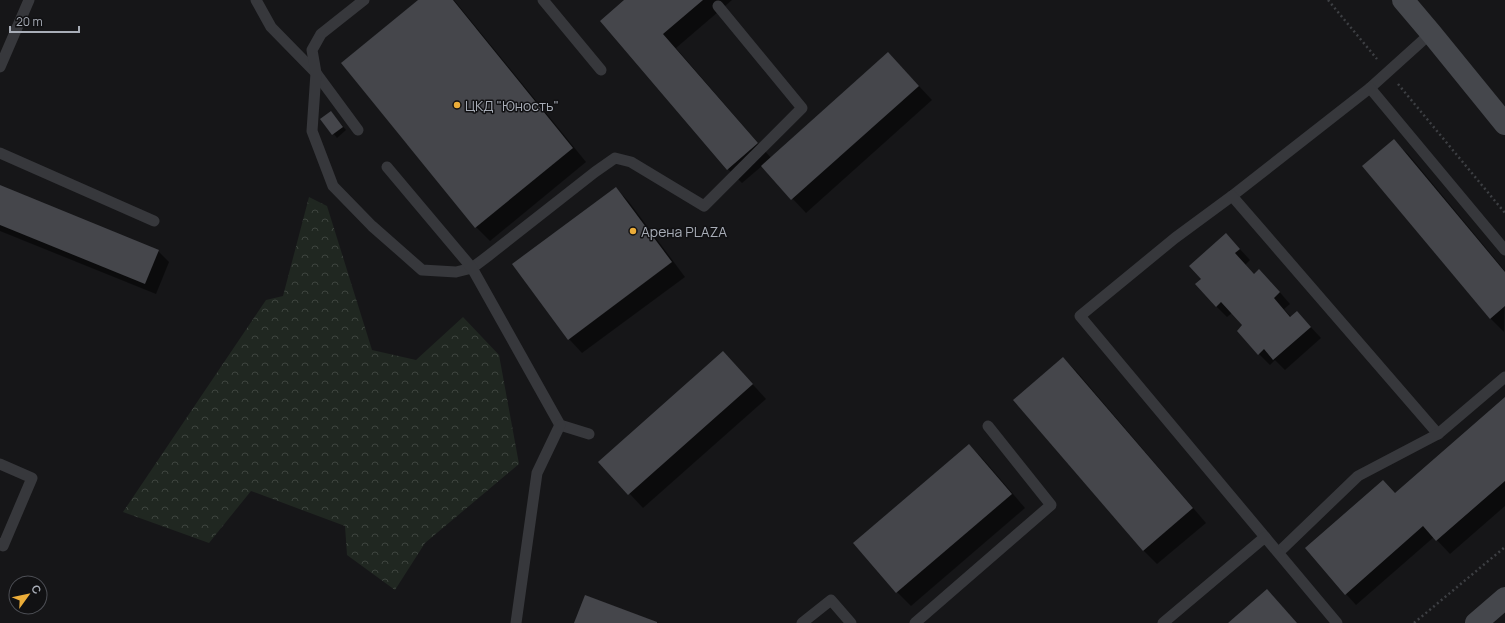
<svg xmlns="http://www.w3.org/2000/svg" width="1505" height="623" font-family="Manrope,sans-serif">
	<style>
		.forest { fill: url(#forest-crowns) }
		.shadow { fill: #0007 }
		.building { fill: #45464b }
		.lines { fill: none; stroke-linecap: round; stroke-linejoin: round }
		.path { stroke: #3d3f43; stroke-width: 2.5; stroke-dasharray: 2 3; stroke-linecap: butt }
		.lane { stroke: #37383c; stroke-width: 11 }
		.secondary { stroke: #45474c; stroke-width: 22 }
		.poi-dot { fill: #ecad39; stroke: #111113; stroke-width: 1.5 }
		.labels { text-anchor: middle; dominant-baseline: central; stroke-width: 3; stroke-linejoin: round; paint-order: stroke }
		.poi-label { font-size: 14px; fill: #a8adb7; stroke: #111113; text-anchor: start }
	</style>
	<defs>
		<pattern id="forest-crowns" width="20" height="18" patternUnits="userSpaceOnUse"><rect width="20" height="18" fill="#202721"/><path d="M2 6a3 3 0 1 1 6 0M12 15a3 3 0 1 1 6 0" fill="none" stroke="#3e443f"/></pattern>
	</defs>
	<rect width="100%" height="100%" fill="#161618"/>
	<!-- forest -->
	<path class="forest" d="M 309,197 L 327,206 L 372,350 L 416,360 L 463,317 L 499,355 L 519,464 L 425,543 L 395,590 L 347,555 L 345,526 L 251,491 L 209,543 L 123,512 L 266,300 L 283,296 Z"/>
	<!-- shadow -->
	<g class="shadow">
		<path d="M 419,0 L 454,0 L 586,162 L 490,241 L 476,227 L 342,63 Z"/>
		<path d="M 626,0 L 732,0 L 676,48 L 771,158 L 888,53 L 932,100 L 806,213 L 762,166 L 742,183 L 728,169 Z"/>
		<path d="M 331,112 L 346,130 L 337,138 L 322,119 Z"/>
		<path d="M 1394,141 L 1408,154 L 1505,271 L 1504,332 L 1490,318 Z"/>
		<path d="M 0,186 L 158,251 L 169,262 L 156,294 L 0,231 Z"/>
		<path d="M 616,188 L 629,202 L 685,277 L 582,353 L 569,339 Z"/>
		<path d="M 1226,234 L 1250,260 L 1245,265 L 1254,275 L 1270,281 L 1290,304 L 1284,309 L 1291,317 L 1307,323 L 1321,338 L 1285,370 L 1275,360 L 1270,365 L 1259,354 L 1244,325 L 1232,313 L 1227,317 L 1216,306 L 1202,280 Z"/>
		<path d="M 1063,358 L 1077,372 L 1206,523 L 1157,564 L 1143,550 Z"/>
		<path d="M 736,366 L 766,399 L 643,508 L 600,462 Z"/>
		<path d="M 1505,399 L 1505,506 L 1450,554 L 1434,537 L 1356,605 L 1346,594 L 1395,494 Z"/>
		<path d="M 969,445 L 983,459 L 1025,508 L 911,606 L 897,592 Z"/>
	</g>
	<!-- building -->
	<g class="building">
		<path d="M 418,0 L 453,0 L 573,148 L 475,228 L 341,63 Z"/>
		<path d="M 624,0 L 703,0 L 663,34 L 758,143 L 727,170 L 600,21 Z"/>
		<path d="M 888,52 L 919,86 L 791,200 L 761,166 Z"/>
		<path d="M 331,111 L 343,127 L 332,135 L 320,119 Z"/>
		<path d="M 1394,139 L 1505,272 L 1505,306 L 1490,319 L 1362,166 Z"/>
		<path d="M 0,185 L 159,250 L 145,284 L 0,225 Z"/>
		<path d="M 616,187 L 672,262 L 568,340 L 512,264 Z"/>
		<path d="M 1226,233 L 1240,249 L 1235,253 L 1254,274 L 1259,269 L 1280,292 L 1274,298 L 1290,317 L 1297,311 L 1311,327 L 1273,360 L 1264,349 L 1258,355 L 1237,331 L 1242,325 L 1221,302 L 1216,307 L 1195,284 L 1201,279 L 1189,266 Z"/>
		<path d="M 723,351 L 753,384 L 628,495 L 598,462 Z"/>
		<path d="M 1063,357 L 1193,508 L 1143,551 L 1013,400 Z"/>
		<path d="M 1505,397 L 1505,481 L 1436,541 L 1423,526 L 1345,595 L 1305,548 L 1383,480 L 1395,493 Z"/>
		<path d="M 969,444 L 1012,494 L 896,593 L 853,543 Z"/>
		<path d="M 1267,589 L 1297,623 L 1228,623 Z"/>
		<path d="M 585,595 L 657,622 L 657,623 L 574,623 Z"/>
	</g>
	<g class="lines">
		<!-- path -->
		<g class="path">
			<path d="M 1328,0 L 1377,59"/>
			<path d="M 1398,84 L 1505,213"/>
			<path d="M 1414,623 L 1505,547"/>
		</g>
		<!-- lane -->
		<g class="lane">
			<path d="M 256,0 L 271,27 L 316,73 L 358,130"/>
			<path d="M 364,0 L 321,34 L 312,50 L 316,73 L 312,131 L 333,186 L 372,226 L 422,270 L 456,272 L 472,268 L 488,256 L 595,172 L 615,158 L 631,162 L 704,206 L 802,108 L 718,6"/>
			<path d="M 543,0 L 601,70"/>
			<path d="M 0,67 L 29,0"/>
			<path d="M 1370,88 L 1431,33"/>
			<path d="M 0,153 L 154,221"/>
			<path d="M 387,167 L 472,268 L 560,425 L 589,434"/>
			<path d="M 1232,196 L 1370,88 L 1505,250"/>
			<path d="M 0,464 L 32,478 L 3,546 L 0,544"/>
			<path d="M 1265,537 L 1080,316 L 1175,238 L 1232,196 L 1438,434"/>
			<path d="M 1279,552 L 1358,476 L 1438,434 L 1505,377"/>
			<path d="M 516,623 L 537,473 L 560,425"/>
			<path d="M 802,623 L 831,600 L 851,623"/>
			<path d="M 915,623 L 1051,505 L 988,426"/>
			<path d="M 1163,623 L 1265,537 L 1337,623"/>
		</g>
		<!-- secondary -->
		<g class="secondary">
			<path d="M 1403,0 L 1431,33 L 1505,124"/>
			<path d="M 1476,623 L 1505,598"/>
		</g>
	</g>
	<!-- markers -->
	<g class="poi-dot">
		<circle cx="457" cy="105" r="4"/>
		<circle cx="633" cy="231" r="4"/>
	</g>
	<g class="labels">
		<!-- poi labels -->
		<g class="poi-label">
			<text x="465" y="105">ЦКД "Юность"</text>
			<text x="641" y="231">Арена PLAZA</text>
		</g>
	</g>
	<!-- north arrow -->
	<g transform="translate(28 595) rotate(57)"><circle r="19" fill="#111113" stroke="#4d4f55"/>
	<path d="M0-3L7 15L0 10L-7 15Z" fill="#ecad39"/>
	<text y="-6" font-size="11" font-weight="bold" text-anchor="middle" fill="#a8adb7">С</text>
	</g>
	<!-- scale -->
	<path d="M10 26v6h69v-6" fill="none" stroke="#a8adb7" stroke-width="2"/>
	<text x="16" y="26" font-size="12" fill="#a8adb7" stroke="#111113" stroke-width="3" paint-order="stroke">20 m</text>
</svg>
